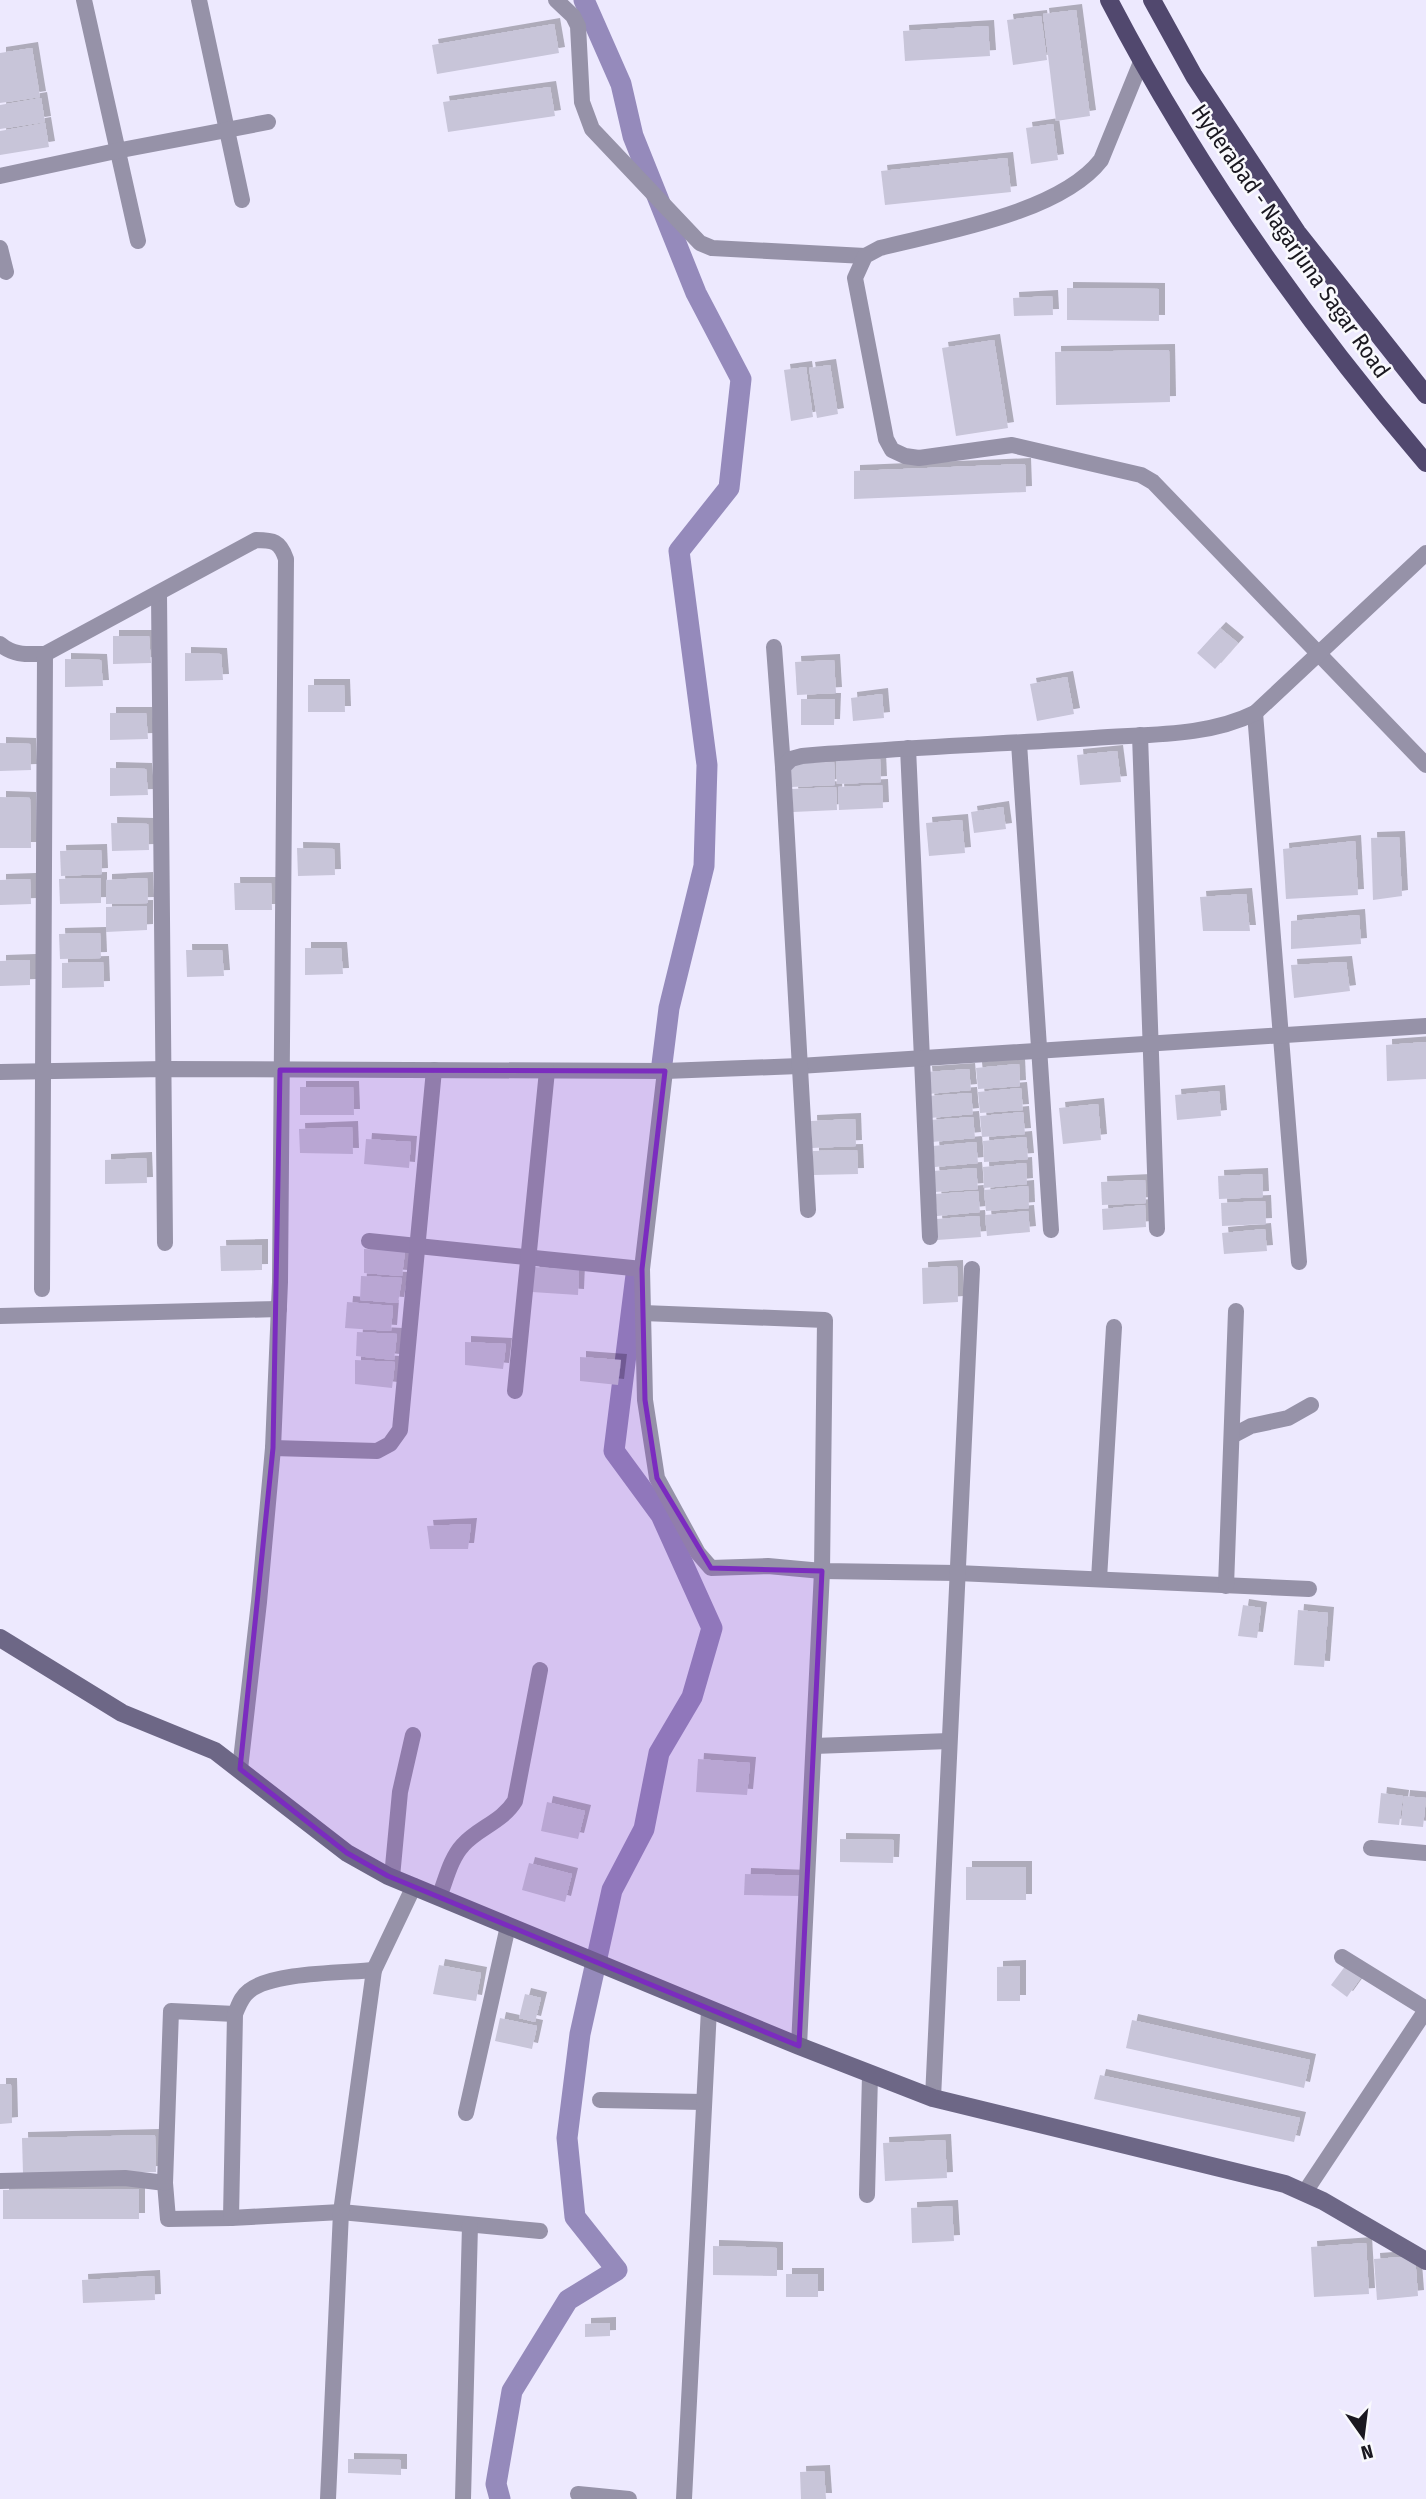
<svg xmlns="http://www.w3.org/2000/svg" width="1426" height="2499" font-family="'Fira Sans Condensed',sans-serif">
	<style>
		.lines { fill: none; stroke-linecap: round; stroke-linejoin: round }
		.canal { stroke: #958abb; stroke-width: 21 }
		.building { fill: #c8c5d9; filter: url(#shadow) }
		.street { stroke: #9692a8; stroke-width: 16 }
		.secondary { stroke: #6d6786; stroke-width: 18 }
		.primary { stroke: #51486e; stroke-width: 18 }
		.marked { fill: #7b2cbf; fill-opacity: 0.2; stroke: #7b2cbf; stroke-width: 5; stroke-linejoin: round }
		.labels { text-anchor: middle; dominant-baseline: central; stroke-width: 5; stroke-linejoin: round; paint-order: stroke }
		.street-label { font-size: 23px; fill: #1a1820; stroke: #f9f9fd }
	</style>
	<defs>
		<filter id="shadow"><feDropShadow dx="6" dy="-6" stdDeviation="0" flood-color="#0004"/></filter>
	</defs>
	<rect width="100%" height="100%" fill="#ede9fe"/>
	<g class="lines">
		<!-- canal -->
		<g class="canal">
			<path d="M 584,0 L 621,84 L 633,136 L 696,293 L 741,379 L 729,488 L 679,551 L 707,765 L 704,866 L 669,1008 L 662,1064"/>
			<path d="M 500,2499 L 496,2484 L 512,2391 L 568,2300 L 617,2270 L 575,2217 L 567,2138 L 580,2034 L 612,1890 L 644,1829 L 659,1753 L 692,1697 L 712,1628 L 661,1515 L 614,1451 L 636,1275"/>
		</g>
	</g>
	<!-- building -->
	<g class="building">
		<path d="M 1076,10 L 1090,116 L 1056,121 L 1043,14 Z"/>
		<path d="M 1041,16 L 1047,60 L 1013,65 L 1007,20 Z"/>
		<path d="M 554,24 L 559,53 L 437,74 L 432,45 Z"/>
		<path d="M 988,26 L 990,56 L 905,61 L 903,31 Z"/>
		<path d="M 32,48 L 40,97 L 0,103 L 0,53 Z"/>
		<path d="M 550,87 L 555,116 L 448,132 L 443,102 Z"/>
		<path d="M 41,98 L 45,122 L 0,129 L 0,105 Z"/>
		<path d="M 45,123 L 49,147 L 0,155 L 0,131 Z"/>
		<path d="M 1053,124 L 1058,160 L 1031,164 L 1026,128 Z"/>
		<path d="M 1007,158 L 1011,192 L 885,205 L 881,171 Z"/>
		<path d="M 1067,288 L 1159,289 L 1159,321 L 1067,320 Z"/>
		<path d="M 1052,296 L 1053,315 L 1014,316 L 1013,298 Z"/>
		<path d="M 994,340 L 1008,428 L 956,436 L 942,348 Z"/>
		<path d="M 1169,350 L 1170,402 L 1056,405 L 1055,352 Z"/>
		<path d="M 830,365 L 838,414 L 817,418 L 809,368 Z"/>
		<path d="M 806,367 L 813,417 L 791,421 L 784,370 Z"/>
		<path d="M 1025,464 L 1026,492 L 854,499 L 854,471 Z"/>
		<path d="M 1220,628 L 1238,643 L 1215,669 L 1197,653 Z"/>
		<path d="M 113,636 L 149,636 L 151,663 L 113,664 Z"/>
		<path d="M 185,653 L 221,654 L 223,680 L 185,681 Z"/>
		<path d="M 65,659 L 101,660 L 103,686 L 65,687 Z"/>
		<path d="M 834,660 L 836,693 L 797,695 L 795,662 Z"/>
		<path d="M 1067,677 L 1074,714 L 1037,721 L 1030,684 Z"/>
		<path d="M 308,685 L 344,685 L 345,712 L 308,712 Z"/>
		<path d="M 882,694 L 884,718 L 853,721 L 851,698 Z"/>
		<path d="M 801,699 L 835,699 L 834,725 L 801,725 Z"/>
		<path d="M 110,713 L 146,713 L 148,739 L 110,740 Z"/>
		<path d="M 0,743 L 30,744 L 31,770 L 0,771 Z"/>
		<path d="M 1117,751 L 1121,782 L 1080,785 L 1077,755 Z"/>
		<path d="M 880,759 L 881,782 L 837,784 L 836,761 Z"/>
		<path d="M 834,762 L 835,785 L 791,787 L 790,764 Z"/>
		<path d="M 110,768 L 146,769 L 148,795 L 110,796 Z"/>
		<path d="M 882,785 L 883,808 L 839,810 L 838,787 Z"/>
		<path d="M 836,787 L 837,810 L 793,812 L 792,789 Z"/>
		<path d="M 0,797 L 30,798 L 31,848 L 0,848 Z"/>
		<path d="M 1003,807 L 1006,829 L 974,833 L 971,812 Z"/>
		<path d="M 962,820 L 965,853 L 929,856 L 926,823 Z"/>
		<path d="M 111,823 L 148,824 L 149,850 L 112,851 Z"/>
		<path d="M 1399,837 L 1402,896 L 1373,900 L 1371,838 Z"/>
		<path d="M 1355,841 L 1358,895 L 1286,899 L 1283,849 Z"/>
		<path d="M 297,848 L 334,849 L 335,875 L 298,876 Z"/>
		<path d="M 101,850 L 102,874 L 61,876 L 60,851 Z"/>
		<path d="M 101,878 L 101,903 L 60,904 L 59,879 Z"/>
		<path d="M 147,878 L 148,903 L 106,904 L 106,880 Z"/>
		<path d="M 30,879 L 31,904 L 0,905 L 0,880 Z"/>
		<path d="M 234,883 L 271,883 L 272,910 L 235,910 Z"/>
		<path d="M 1246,894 L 1250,931 L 1203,931 L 1200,897 Z"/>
		<path d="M 147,906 L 147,930 L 106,932 L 106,907 Z"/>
		<path d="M 1359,915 L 1361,944 L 1291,949 L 1291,921 Z"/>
		<path d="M 100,933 L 101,958 L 60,959 L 59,934 Z"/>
		<path d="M 305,948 L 341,948 L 343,974 L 305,975 Z"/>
		<path d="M 186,950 L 222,950 L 224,976 L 187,977 Z"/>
		<path d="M 30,960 L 30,985 L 0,986 L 0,961 Z"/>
		<path d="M 103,962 L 104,987 L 62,988 L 62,963 Z"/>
		<path d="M 1346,962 L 1350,991 L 1294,998 L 1291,965 Z"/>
		<path d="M 1426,1042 L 1426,1079 L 1387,1081 L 1386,1045 Z"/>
		<path d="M 1019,1064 L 1020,1086 L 978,1089 L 976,1068 Z"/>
		<path d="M 969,1069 L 971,1090 L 928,1094 L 926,1072 Z"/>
		<path d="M 300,1087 L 353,1087 L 354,1115 L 300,1115 Z"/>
		<path d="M 1021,1088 L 1023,1110 L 980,1113 L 978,1092 Z"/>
		<path d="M 1219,1091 L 1221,1116 L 1177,1120 L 1175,1095 Z"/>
		<path d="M 971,1093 L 973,1114 L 930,1118 L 928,1096 Z"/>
		<path d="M 1098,1104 L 1101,1140 L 1063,1144 L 1059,1108 Z"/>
		<path d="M 1023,1112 L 1025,1134 L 982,1137 L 980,1116 Z"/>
		<path d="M 973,1117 L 975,1138 L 932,1142 L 930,1120 Z"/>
		<path d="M 855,1119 L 856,1146 L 812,1148 L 811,1121 Z"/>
		<path d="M 352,1127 L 353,1154 L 300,1153 L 299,1129 Z"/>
		<path d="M 1026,1137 L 1028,1159 L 984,1162 L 983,1141 Z"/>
		<path d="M 366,1139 L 411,1142 L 409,1168 L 364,1164 Z"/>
		<path d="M 976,1142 L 978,1163 L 935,1167 L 933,1146 Z"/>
		<path d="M 857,1150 L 858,1174 L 813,1175 L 813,1151 Z"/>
		<path d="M 146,1158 L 147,1183 L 105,1184 L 105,1160 Z"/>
		<path d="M 1026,1163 L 1027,1184 L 984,1188 L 983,1167 Z"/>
		<path d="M 976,1168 L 978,1189 L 935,1192 L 933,1171 Z"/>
		<path d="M 1262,1174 L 1263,1197 L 1219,1199 L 1218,1176 Z"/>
		<path d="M 1145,1180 L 1146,1203 L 1102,1205 L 1101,1182 Z"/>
		<path d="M 1028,1186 L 1029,1208 L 986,1211 L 984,1190 Z"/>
		<path d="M 978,1191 L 980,1212 L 937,1216 L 935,1194 Z"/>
		<path d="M 1265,1201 L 1266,1224 L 1222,1226 L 1221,1203 Z"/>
		<path d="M 1145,1205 L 1146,1227 L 1103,1230 L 1102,1209 Z"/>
		<path d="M 1028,1211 L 1030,1232 L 987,1236 L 985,1215 Z"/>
		<path d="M 979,1216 L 981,1237 L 937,1240 L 936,1219 Z"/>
		<path d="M 1265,1229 L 1267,1251 L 1224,1254 L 1222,1233 Z"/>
		<path d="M 262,1245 L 262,1270 L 221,1271 L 220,1246 Z"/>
		<path d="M 364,1249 L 405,1251 L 402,1276 L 364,1273 Z"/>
		<path d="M 957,1266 L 958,1302 L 923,1304 L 922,1268 Z"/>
		<path d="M 534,1267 L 579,1270 L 578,1295 L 532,1292 Z"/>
		<path d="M 361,1276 L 402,1278 L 398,1303 L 360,1300 Z"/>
		<path d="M 347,1302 L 393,1306 L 391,1331 L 345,1328 Z"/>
		<path d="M 357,1332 L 397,1334 L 394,1360 L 356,1356 Z"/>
		<path d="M 465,1342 L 506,1344 L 503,1369 L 465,1365 Z"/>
		<path d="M 580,1357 L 621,1360 L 618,1385 L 580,1381 Z"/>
		<path d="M 355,1360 L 395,1362 L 392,1388 L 355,1384 Z"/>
		<path d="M 471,1524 L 468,1549 L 430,1549 L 427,1526 Z"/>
		<path d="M 1243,1605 L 1261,1608 L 1257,1638 L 1238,1636 Z"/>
		<path d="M 1298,1610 L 1328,1613 L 1324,1667 L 1294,1665 Z"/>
		<path d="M 698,1759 L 750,1763 L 747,1795 L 696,1792 Z"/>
		<path d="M 1381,1793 L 1403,1796 L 1399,1825 L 1378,1823 Z"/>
		<path d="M 1404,1796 L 1426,1798 L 1423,1827 L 1401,1825 Z"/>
		<path d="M 547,1802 L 585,1811 L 578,1839 L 541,1831 Z"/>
		<path d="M 840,1839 L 894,1840 L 893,1863 L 840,1862 Z"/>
		<path d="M 529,1863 L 572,1874 L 565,1902 L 522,1890 Z"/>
		<rect x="966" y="1867" width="60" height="33"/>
		<path d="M 745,1874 L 803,1876 L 802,1896 L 744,1895 Z"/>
		<path d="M 439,1965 L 481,1973 L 476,2001 L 433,1994 Z"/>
		<path d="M 1346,1965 L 1362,1976 L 1347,1997 L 1331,1985 Z"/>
		<path d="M 1020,1966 L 1020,2001 L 997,2001 L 997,1967 Z"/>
		<path d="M 525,1994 L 541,1998 L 535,2022 L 519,2018 Z"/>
		<path d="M 500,2018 L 537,2026 L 532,2049 L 495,2041 Z"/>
		<path d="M 1132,2020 L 1310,2060 L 1304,2088 L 1126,2048 Z"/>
		<path d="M 1100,2075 L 1300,2118 L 1294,2142 L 1094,2099 Z"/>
		<path d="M 0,2084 L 11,2084 L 12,2123 L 0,2124 Z"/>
		<path d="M 155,2135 L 156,2172 L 23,2174 L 22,2138 Z"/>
		<path d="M 945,2140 L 947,2178 L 885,2181 L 883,2143 Z"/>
		<path d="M 139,2189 L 139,2219 L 3,2219 L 3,2190 Z"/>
		<path d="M 952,2206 L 954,2241 L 912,2243 L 911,2208 Z"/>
		<path d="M 1366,2243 L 1369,2294 L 1314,2297 L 1311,2247 Z"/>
		<path d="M 713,2246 L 777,2248 L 777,2276 L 713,2275 Z"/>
		<path d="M 1415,2256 L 1418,2296 L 1377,2300 L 1374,2259 Z"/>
		<rect x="786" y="2274" width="32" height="23"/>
		<path d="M 154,2276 L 155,2300 L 83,2303 L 82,2280 Z"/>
		<path d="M 610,2323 L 610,2336 L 585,2337 L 585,2324 Z"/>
		<path d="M 348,2459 L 401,2460 L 401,2475 L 348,2473 Z"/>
		<path d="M 824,2471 L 826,2499 L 801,2499 L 800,2472 Z"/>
	</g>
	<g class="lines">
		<!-- street -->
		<g class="street">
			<path d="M 84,0 L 138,241"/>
			<path d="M 199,0 L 242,200"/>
			<path d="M 556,0 L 573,16 L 578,26 L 582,102 L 592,129 L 700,243 L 712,248 L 865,256"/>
			<path d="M 1141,62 L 1101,160 C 1060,213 943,232 880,248 L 865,256 L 855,278 L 886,439 L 892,450 L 905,456 L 919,458 L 1012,445 L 1141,475 L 1153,482 L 1426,765"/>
			<path d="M 0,176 L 116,151 L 268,122"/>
			<path d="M 0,248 L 6,272"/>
			<path d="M 159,594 L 165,1243"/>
			<path d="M 0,644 C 14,656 28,654 45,654 L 256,540 C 273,540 280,541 286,559 L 280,1282 L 273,1448 L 259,1602 L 240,1769"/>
			<path d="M 774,647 L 783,767"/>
			<path d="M 1255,713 L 1299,1262"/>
			<path d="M 1140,735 L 1157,1229"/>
			<path d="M 1019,743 L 1051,1230"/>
			<path d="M 908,748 L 930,1237"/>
			<path d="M 665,1071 L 642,1269 L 645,1400 L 657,1478 L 698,1553 L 711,1568 L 768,1566 L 822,1571 L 957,1573 L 1309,1589"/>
			<path d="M 0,1072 L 164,1069 L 665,1071 L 799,1066 L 1426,1026"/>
			<path d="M 808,1210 L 783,767 L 791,759 L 802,756 C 899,748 997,744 1094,738 C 1147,734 1207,737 1255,713 L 1426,553"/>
			<path d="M 369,1241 L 642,1269"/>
			<path d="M 42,1289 L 45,654"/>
			<path d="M 643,1313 L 825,1320 L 822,1571 L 799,2046"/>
			<path d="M 0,1316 L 279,1309"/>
			<path d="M 515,1391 L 547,1071"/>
			<path d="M 1232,1436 L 1251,1426 L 1288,1418 L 1311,1405"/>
			<path d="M 273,1448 L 377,1451 L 390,1444 L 400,1430 L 434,1070"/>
			<path d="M 1099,1579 L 1114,1327"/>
			<path d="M 1226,1586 L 1236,1311"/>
			<path d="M 814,1746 L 949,1741"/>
			<path d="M 1371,1848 L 1426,1853"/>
			<path d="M 392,1877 L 400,1792 L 413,1735"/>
			<path d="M 439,1897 C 446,1880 450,1859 463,1845 C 478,1828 502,1822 515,1801 L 540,1670"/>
			<path d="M 1342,1957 L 1426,2009"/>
			<path d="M 933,2098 L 972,1269"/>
			<path d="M 600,2100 L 704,2102"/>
			<path d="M 466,2113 L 508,1926"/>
			<path d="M 0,2181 L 125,2178 L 165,2183 L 168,2219 L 231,2218 L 341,2212 L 540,2231"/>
			<path d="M 165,2183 L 171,2011 L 235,2014"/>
			<path d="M 1305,2192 L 1426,2010"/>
			<path d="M 867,2195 L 870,2075"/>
			<path d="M 231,2218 L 235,2014 C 239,2005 241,1997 249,1991 C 272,1972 343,1973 374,1970"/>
			<path d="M 578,2494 L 629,2499"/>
			<path d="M 328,2499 L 341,2212 L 374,1970 L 414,1886"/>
			<path d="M 463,2499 L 470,2225"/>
			<path d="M 684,2499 L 709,2009"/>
		</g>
		<!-- secondary -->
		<path class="secondary" d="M 0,1638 L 122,1713 L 215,1751 L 347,1853 L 388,1876 L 799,2046 L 933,2098 L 1285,2184 L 1323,2201 L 1426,2261"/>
		<!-- primary -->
		<g class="primary">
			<path d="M 1109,0 C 1195,166 1305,321 1426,463"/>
			<path d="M 1152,0 L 1194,76 L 1297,232 L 1426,395"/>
		</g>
	</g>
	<!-- marked area -->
	<path class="marked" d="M 280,1070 L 665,1071 L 642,1269 L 645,1400 L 657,1478 L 711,1568 L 822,1571 L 799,2046 L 388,1876 L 347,1853 L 240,1769 L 273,1448 Z"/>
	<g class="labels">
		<!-- street labels -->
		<g class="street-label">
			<text transform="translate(1291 241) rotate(55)">Hyderabad - Nagarjuna Sagar Road</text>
		</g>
	</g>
	<!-- north arrow -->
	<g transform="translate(1363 2436) rotate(166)" stroke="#f9f9fd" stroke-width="5" paint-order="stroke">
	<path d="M0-5L12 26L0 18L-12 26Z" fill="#1a1820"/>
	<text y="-10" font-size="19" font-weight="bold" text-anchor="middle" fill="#1a1820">N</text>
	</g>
</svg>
